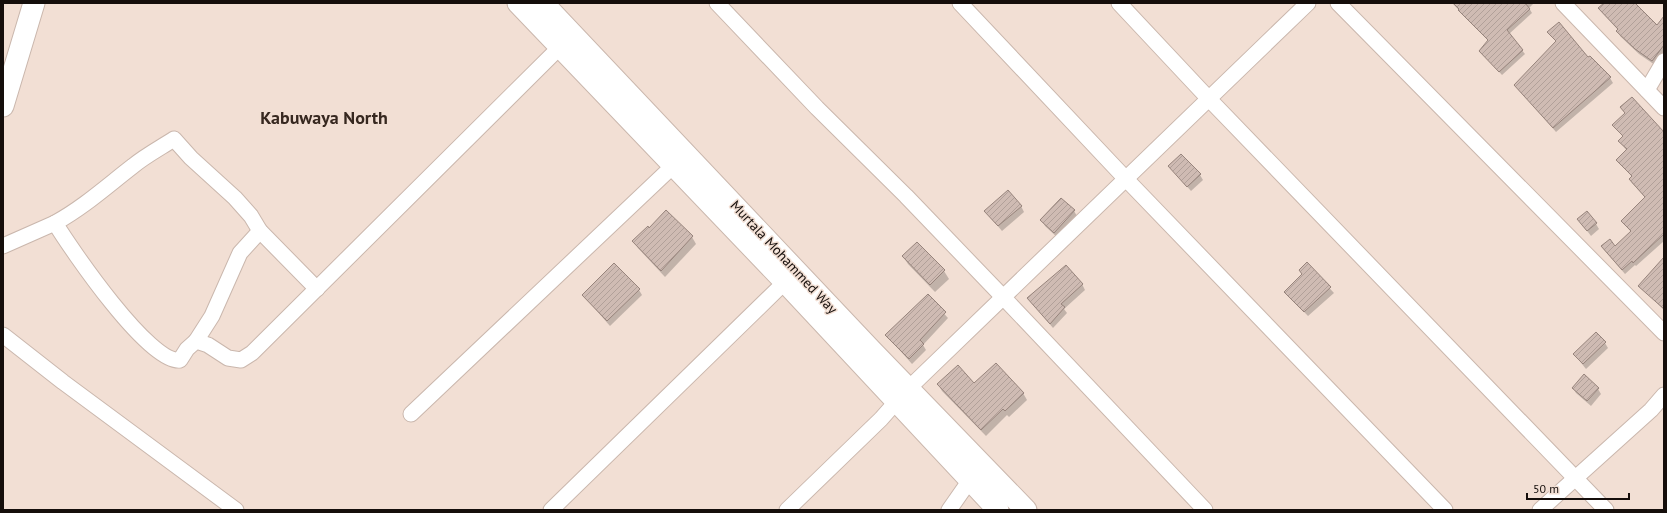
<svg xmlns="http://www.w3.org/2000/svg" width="1667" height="513" font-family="'PT Sans',sans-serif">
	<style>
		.shadow { fill: #0003 }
		.building { fill: url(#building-hatch); stroke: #97847c }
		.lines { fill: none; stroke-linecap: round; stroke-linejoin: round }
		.minor-casing { stroke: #cab7ad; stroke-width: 17 }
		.secondary-casing { stroke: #cab7ad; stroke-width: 23 }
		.minor { stroke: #fff; stroke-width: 15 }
		.secondary { stroke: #fff; stroke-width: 21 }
		.labels { text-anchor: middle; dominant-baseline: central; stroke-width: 3; stroke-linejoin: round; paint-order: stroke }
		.street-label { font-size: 14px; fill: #150e0b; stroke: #f2dfd4 }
		.district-label { font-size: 18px; font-weight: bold; fill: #372820; stroke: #f2dfd4 }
	</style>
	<defs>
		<pattern id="building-hatch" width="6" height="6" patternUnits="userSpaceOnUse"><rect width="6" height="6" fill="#cfbbb3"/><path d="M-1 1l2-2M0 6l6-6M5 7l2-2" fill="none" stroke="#b1a099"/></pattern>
	</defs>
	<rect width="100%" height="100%" fill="#f2dfd4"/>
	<!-- shadow -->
	<g class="shadow">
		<path d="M 1452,3 L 1534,3 L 1529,8 L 1532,13 L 1509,34 L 1525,54 L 1502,75 L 1480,51 L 1489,41 Z"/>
		<path d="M 1605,3 L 1637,3 L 1636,5 L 1658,27 L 1664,25 L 1664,53 L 1655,65 L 1639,54 L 1620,36 L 1618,30 L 1599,9 Z"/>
		<path d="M 1549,32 L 1588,59 L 1610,78 L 1613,83 L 1556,132 L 1515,85 L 1557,42 Z"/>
		<path d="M 1614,125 L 1664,133 L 1664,241 L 1636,266 L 1635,265 L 1625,274 L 1602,247 L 1615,247 L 1631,232 L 1622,221 L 1646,198 L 1632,183 L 1630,179 L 1632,177 L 1618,160 L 1627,151 L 1619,141 L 1623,137 Z"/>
		<path d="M 1169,166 L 1200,175 L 1203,180 L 1191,191 Z"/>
		<path d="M 1021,206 L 1024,212 L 1002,231 L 985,211 Z"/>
		<path d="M 1074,211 L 1077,216 L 1058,238 L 1045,226 L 1042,220 Z"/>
		<path d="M 1582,224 L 1596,224 L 1599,229 L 1591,236 Z"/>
		<path d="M 649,229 L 692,237 L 696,244 L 665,277 L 638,248 L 634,241 Z"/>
		<path d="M 903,256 L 944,271 L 949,279 L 935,292 L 908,264 Z"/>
		<path d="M 1664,259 L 1664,310 L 1640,286 Z"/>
		<path d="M 1307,264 L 1334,293 L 1308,316 L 1285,292 L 1303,275 Z"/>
		<path d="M 1082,284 L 1085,290 L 1064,309 L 1067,313 L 1053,328 L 1028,298 Z"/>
		<path d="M 639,290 L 642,295 L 610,326 L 583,295 Z"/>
		<path d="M 928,296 L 948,318 L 923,345 L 926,350 L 912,364 L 886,335 Z"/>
		<path d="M 1605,343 L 1608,348 L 1586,369 L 1574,354 Z"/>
		<path d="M 1584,376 L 1598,389 L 1601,394 L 1591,406 L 1576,393 L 1573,388 Z"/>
		<path d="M 938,384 L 974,385 L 1023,393 L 1027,400 L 1009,417 L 1007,415 L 986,436 L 942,391 Z"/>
	</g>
	<!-- building -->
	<g class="building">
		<path d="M 1453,3 L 1525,3 L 1530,9 L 1507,30 L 1523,50 L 1499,72 L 1479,51 L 1488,40 L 1458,10 L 1459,9 Z"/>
		<path d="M 1604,3 L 1635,3 L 1657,25 L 1664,16 L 1664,45 L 1652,61 L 1635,49 L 1616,31 L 1618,29 L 1598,8 Z"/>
		<path d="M 1559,22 L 1588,57 L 1590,56 L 1611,77 L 1553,128 L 1514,85 L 1556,41 L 1547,32 Z"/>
		<path d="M 1632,97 L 1664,132 L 1664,234 L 1633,263 L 1632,261 L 1622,270 L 1601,246 L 1610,239 L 1615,246 L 1631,231 L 1621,221 L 1645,197 L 1629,179 L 1632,176 L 1616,160 L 1627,149 L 1618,141 L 1623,136 L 1612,125 L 1625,113 L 1620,107 Z"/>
		<path d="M 1181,154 L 1201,174 L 1187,187 L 1168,166 Z"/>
		<path d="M 1008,190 L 1022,206 L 998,226 L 984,211 Z"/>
		<path d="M 1061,198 L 1075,210 L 1054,233 L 1040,220 Z"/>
		<path d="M 666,210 L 693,236 L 661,271 L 632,241 L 648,226 L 649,228 Z"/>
		<path d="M 1587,211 L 1597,223 L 1587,231 L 1577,219 Z"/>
		<path d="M 917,242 L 945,270 L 930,285 L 902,256 Z"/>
		<path d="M 1664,257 L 1664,309 L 1638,286 Z"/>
		<path d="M 1307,262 L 1331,287 L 1304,312 L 1284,292 L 1302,274 L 1299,270 Z"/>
		<path d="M 614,263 L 640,289 L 607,321 L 582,295 Z"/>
		<path d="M 1066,265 L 1083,284 L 1061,304 L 1065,307 L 1050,324 L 1027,298 Z"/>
		<path d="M 928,294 L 946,312 L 920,340 L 924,344 L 909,359 L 885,335 Z"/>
		<path d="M 1596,332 L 1606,342 L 1583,364 L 1573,354 Z"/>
		<path d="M 996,363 L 1024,393 L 1005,411 L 1003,409 L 981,430 L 937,384 L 958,365 L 974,383 Z"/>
		<path d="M 1584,374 L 1599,388 L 1587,401 L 1572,388 Z"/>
	</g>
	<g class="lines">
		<defs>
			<g id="minor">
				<path d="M 717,3 L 817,108 L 906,196 L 1004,298 L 1205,510"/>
				<path d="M 960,3 L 1125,178 L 1445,510"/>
				<path d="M 1119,3 L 1209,99 L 1606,510"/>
				<path d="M 1338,3 L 1664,333"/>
				<path d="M 1563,3 L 1664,108"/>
				<path d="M 1647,90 L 1664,61"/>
				<path d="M 55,223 C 84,207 107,186 133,166 C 145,156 160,148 174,139 L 191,158 L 235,198 L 251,216 L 260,231 L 317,289"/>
				<path d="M 3,246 L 55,223 C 71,249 150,365 180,360 L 187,349 L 196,341 L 208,345 L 228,358 L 241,360 L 252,353 L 559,48"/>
				<path d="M 3,335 L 63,382 L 236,510"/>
				<path d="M 196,341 L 212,316 L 240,253 L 260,231"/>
				<path d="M 909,388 L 1308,3"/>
				<path d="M 411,414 L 673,166"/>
				<path d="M 551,510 L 785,282"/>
				<path d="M 787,510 L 881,419 L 896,402"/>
				<path d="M 949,510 L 970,480"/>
				<path d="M 1540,510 L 1651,410 L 1664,395"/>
			</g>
			<g id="secondary">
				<path d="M 518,3 L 785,282 L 998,510"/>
				<path d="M 543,3 L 872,351 L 1026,510"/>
				<path d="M 3,106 L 34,3"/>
			</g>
		</defs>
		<!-- minor casing -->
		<use href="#minor" class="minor-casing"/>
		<!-- secondary casing -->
		<use href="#secondary" class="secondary-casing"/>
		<!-- minor -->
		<use href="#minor" class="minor"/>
		<!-- secondary -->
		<use href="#secondary" class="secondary"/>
	</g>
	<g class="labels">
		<!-- street labels -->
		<g class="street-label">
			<text transform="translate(784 257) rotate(47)">Murtala Mohammed Way</text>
		</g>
		<!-- district labels -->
		<g class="district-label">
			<text x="324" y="117">Kabuwaya North</text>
		</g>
	</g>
	<!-- border -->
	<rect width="1667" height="513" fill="none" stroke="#150e0b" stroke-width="8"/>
	<!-- scale -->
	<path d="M1527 493v6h102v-6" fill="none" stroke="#150e0b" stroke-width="2"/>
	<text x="1533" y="493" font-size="12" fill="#150e0b" stroke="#f2dfd4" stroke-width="3" paint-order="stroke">50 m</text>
</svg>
